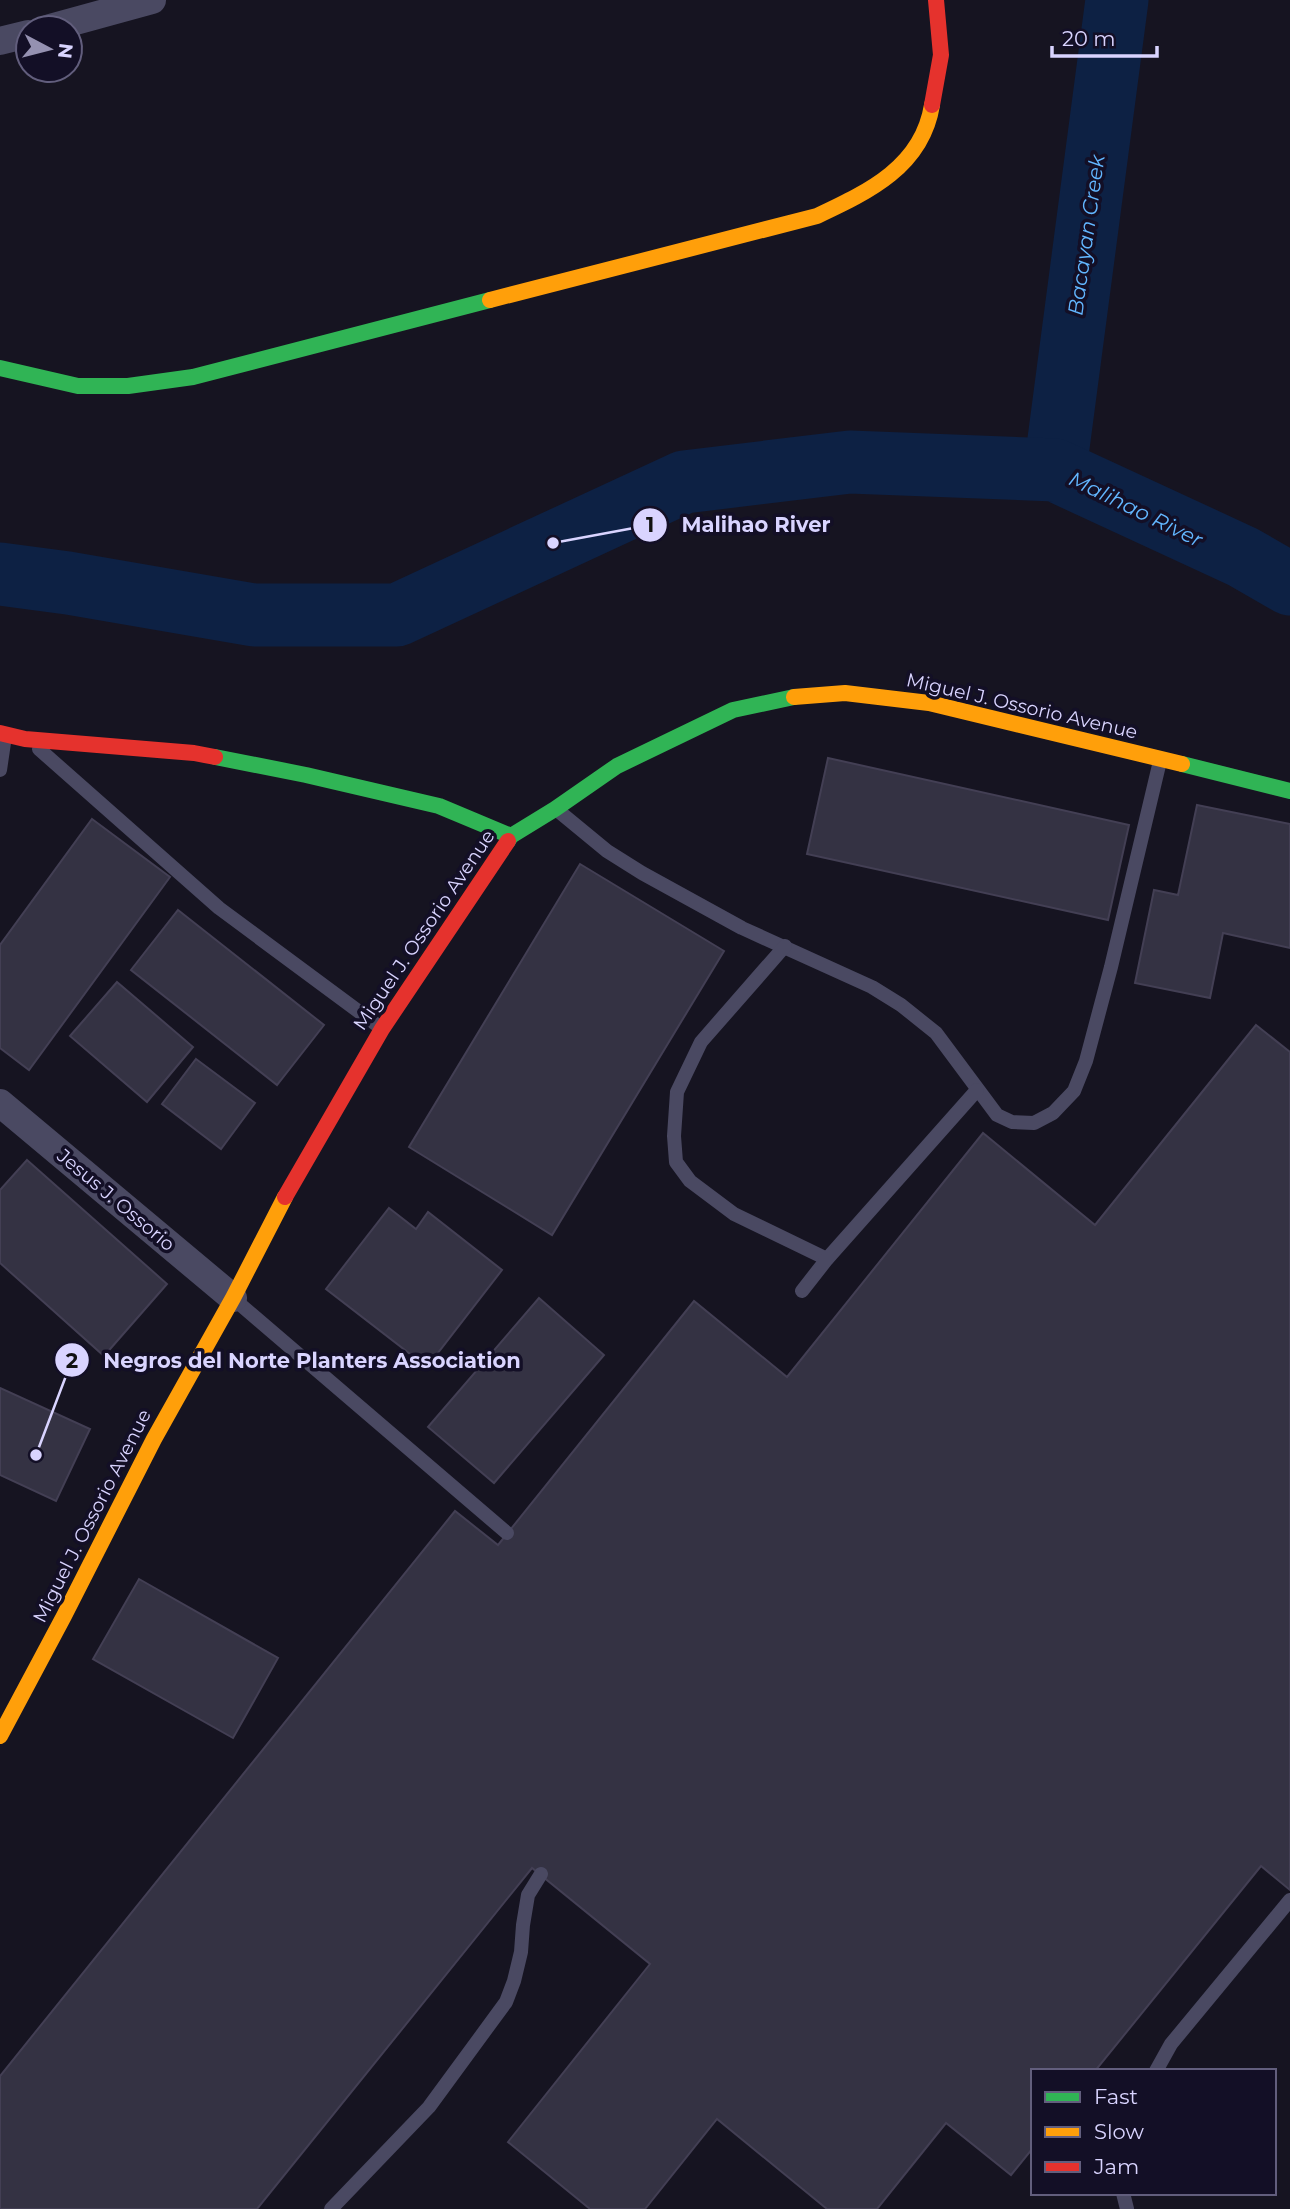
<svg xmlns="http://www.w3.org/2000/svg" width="1290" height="2209" font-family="Montserrat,sans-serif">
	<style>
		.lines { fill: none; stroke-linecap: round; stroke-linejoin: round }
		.river { stroke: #0d2144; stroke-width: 63 }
		.building { fill: #343243; stroke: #433f54; stroke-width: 2 }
		.lane { stroke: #4a4962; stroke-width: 14 }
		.street { stroke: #4a4962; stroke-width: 28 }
		.fast { stroke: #30b455; stroke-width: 16 }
		.slow { stroke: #ff9f0a; stroke-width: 16 }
		.jam { stroke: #e5322d; stroke-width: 16 }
		.labels { text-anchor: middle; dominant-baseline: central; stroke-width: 7; stroke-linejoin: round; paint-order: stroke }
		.street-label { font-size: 19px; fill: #d9d4ff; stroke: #130f26 }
		.water-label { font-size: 21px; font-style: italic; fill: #62b6ff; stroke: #130f26 }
		.leader { fill: none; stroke: #d9d4ff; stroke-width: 2.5 }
		.callout-dot { fill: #d9d4ff; stroke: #130f26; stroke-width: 2.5 }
		.mark-label { font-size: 21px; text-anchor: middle; font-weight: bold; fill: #111 }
		.callout-label { font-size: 21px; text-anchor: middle; font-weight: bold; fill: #d9d4ff; stroke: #130f26; stroke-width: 7; stroke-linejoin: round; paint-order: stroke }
	</style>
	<rect width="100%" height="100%" fill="#161421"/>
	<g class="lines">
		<!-- river -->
		<g class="river">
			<path d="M 1055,470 L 1117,0"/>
			<path d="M 0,574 L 68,583 L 254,615 L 397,615 L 684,482 L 850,462 L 1055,470 L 1243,557 L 1290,584"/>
		</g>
	</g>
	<!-- building -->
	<g class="building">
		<path d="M 828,758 L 1129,825 L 1108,920 L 807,854 Z"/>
		<path d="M 1197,805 L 1290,824 L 1290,948 L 1223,933 L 1210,998 L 1135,983 L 1154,890 L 1178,895 Z"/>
		<path d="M 92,819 L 170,877 L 29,1070 L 0,1048 L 0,945 Z"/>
		<path d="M 580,864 L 724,951 L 552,1235 L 409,1147 Z"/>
		<path d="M 178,910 L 324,1025 L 277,1085 L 131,970 Z"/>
		<path d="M 117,982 L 193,1047 L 147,1102 L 70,1036 Z"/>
		<path d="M 1256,1025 L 1290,1052 L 1290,1890 L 1261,1866 L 1095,2071 L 1033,2071 L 1033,2148 L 1011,2175 L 946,2123 L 877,2209 L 827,2209 L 717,2119 L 645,2209 L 590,2209 L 508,2142 L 650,1964 L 532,1868 L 257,2209 L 0,2209 L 0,2076 L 455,1511 L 498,1545 L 694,1301 L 787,1377 L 983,1133 L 1095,1225 Z"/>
		<path d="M 196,1059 L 255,1103 L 221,1149 L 162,1104 Z"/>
		<path d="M 27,1160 L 167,1284 L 104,1356 L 0,1263 L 0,1190 Z"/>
		<path d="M 389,1208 L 416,1229 L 428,1212 L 502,1270 L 427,1367 L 326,1289 Z"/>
		<path d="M 539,1298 L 604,1355 L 494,1483 L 428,1427 Z"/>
		<path d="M 0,1388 L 90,1429 L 56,1501 L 0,1475 Z"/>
		<path d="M 139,1579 L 278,1658 L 233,1738 L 93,1659 Z"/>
	</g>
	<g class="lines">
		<!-- lane -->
		<g class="lane">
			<path d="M 39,749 L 219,908 L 381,1028"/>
			<path d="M 0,770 L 5,736"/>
			<path d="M 556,809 L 607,851 L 642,873 L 742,928 L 872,987 L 901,1005 L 936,1033 L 997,1115 L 1012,1122 L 1034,1123 L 1053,1113 L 1074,1091 L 1086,1061 L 1111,967 L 1160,761"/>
			<path d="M 785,946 L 701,1042 L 677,1092 L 674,1136 L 676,1162 L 690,1181 L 734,1214 L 827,1259"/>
			<path d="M 802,1291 L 827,1259 L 977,1090"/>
			<path d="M 235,1300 L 507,1533"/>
			<path d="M 1156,2071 L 1171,2044 L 1290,1900"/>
			<path d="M 1123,2193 L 1127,2209"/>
			<path d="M 331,2209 L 429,2107 L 506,2002 L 514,1981 L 521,1952 L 523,1925 L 528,1895 L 541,1874"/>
		</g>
		<!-- street -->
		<g class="street">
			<path d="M 50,28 L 152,0"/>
			<path d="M 0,41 L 28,34"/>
			<path d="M 0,1103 L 233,1298"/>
		</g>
		<!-- fast -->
		<g class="fast">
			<path d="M 0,368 L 78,386 L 128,386 L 193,377 L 490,300"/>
			<path d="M 215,757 L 306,775 L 439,806 L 511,836"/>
			<path d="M 1182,764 L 1290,791"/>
			<path d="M 508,841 L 511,836 L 555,809 L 617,766 L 733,710 L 794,697"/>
		</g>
		<!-- slow -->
		<g class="slow">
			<path d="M 490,300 L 817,216 C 868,192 922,167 932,105"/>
			<path d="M 794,697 L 845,693 L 929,703 L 1182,764"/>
			<path d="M 0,1736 L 64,1616 L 154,1439 L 233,1298 L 285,1197"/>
		</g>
		<!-- jam -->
		<g class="jam">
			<path d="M 932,105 L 941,55 L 936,0"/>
			<path d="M 0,733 L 25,739 L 194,753 L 215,757"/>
			<path d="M 285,1197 L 382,1029 L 508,841"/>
		</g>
	</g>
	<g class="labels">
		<!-- street labels -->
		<g class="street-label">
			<text transform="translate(1022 706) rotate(13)">Miguel J. Ossorio Avenue</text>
			<text transform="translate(424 930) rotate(-56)">Miguel J. Ossorio Avenue</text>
			<text transform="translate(116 1200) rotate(40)">Jesus J. Ossorio</text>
			<text transform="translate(92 1516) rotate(-63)">Miguel J. Ossorio Avenue</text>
		</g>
		<!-- water labels -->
		<g class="water-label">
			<text transform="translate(1086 235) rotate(-82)">Bacayan Creek</text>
			<text transform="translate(1136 509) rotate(26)">Malihao River</text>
		</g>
	</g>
	<!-- callouts -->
	<path class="leader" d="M553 543L650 525M36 1455L72 1360"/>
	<g class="callout-dot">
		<circle cx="553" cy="543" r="7"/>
		<circle cx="36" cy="1455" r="7"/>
		<circle cx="650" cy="525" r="18"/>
		<circle cx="72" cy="1360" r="18"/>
	</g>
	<g class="mark-label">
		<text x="650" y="532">1</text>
		<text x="72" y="1368">2</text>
	</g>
	<g class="callout-label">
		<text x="756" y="532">Malihao River</text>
		<text x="312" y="1368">Negros del Norte Planters Association</text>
	</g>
	<!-- legend -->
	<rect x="1031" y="2069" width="245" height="126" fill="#130f26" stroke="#625e7d" stroke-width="2"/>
	<rect x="1045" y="2092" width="35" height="10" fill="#30b455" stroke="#625e7d" stroke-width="2"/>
	<text x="1094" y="2104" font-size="21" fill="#d9d4ff">Fast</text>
	<rect x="1045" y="2127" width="35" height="10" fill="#ff9f0a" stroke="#625e7d" stroke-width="2"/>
	<text x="1094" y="2139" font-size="21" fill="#d9d4ff">Slow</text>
	<rect x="1045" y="2162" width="35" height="10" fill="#e5322d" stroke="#625e7d" stroke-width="2"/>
	<text x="1094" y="2174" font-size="21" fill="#d9d4ff">Jam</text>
	<!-- north arrow -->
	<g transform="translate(49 49) rotate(97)"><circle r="33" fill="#130f26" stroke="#625e7d" stroke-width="2"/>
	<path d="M0-5L12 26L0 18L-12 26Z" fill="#9591b1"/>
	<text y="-10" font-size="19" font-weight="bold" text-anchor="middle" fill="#d9d4ff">N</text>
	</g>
	<!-- scale -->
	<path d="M1052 46v10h105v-10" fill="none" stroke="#d9d4ff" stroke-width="3.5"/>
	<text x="1062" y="46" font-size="21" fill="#d9d4ff" stroke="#130f26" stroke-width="5" paint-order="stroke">20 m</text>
</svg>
